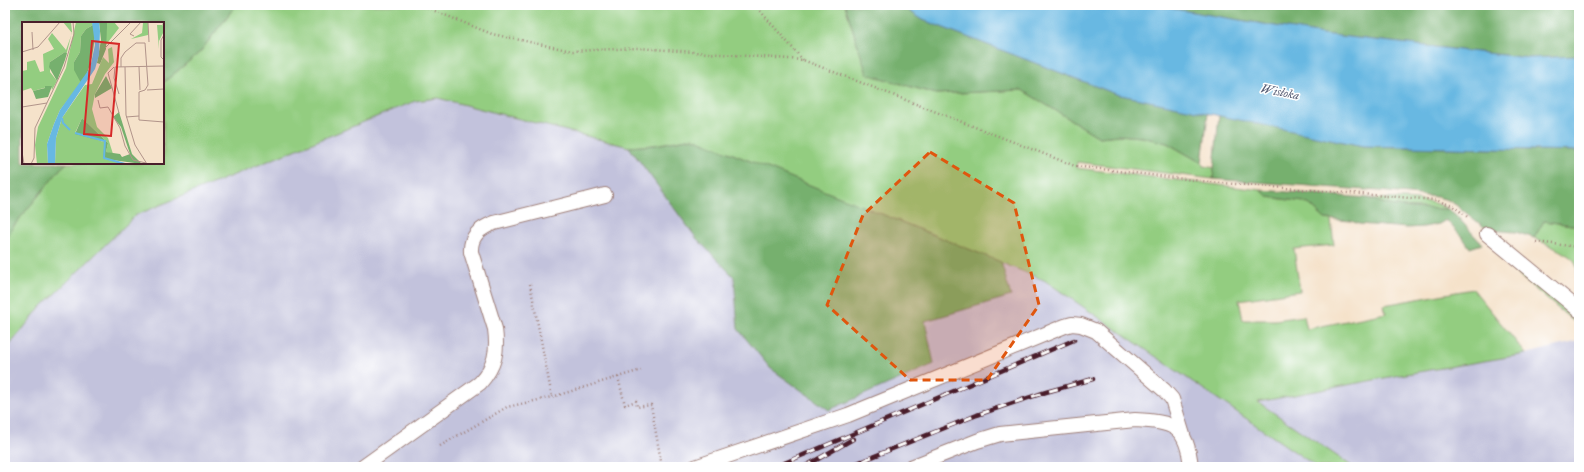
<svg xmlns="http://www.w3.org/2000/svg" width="1584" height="472" font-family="'IM FELL Great Primer',serif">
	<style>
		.industrial { fill: #c2c2dc }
		.green { fill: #93cd80; stroke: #6e7656 }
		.forest { fill: #76b06e; stroke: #60684c }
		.water { fill: #67b8e2; stroke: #586c86 }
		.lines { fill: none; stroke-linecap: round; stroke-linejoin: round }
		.lane-casing { stroke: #a0807a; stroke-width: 16 }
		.path { stroke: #a0807a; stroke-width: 2.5; stroke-dasharray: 1 3; stroke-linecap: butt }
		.lane { stroke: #fff; stroke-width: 14 }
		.rail-casing { stroke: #4a1f2b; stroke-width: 4.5 }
		.rail { stroke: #fff; stroke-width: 3; stroke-dasharray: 9; stroke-linecap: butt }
		.marked { fill: #e0560e; fill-opacity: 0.2; stroke: #e0560e; stroke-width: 3; stroke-dasharray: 8 5; stroke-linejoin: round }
		.labels { text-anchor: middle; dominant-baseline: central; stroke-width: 3; stroke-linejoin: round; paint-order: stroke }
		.water-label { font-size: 12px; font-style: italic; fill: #565c74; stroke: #fff }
		.inset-river { fill: none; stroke: #67b8e2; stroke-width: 2 }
		.inset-road { fill: none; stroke: #b1948a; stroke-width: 1 }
		.view { fill: #d62828; fill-opacity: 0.15; stroke: #d62828; stroke-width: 2 }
		.inset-edge { fill: none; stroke: #4a1f2b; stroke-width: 2 }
	</style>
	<rect width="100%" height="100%" fill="#fff"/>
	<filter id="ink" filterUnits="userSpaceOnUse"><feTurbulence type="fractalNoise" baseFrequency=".025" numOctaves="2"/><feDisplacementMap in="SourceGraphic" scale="8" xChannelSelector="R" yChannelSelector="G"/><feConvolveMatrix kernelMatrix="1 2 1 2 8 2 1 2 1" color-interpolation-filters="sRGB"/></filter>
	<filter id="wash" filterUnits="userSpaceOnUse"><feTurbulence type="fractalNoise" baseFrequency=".012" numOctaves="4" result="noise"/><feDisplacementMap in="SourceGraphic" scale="16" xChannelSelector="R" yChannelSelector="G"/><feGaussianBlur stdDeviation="0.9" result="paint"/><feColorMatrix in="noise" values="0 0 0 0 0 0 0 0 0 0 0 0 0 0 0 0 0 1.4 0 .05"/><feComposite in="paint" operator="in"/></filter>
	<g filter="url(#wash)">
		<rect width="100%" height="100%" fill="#f5e2ca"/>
		<!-- industrial -->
		<g class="industrial">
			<path d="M 438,98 L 629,147 L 655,145 L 693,138 L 1044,280 L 1317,467 L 5,467 L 5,351 L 38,310 L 135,215 L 415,101 Z"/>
			<path d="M 1579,341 L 1579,467 L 1353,467 L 1258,402 L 1400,375 L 1526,354 Z"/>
		</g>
		<!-- green -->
		<g class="green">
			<path d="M 236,5 L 845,5 L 867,74 L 936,94 L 1022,90 L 1099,137 L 1119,135 L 1142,137 L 1167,143 L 1202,163 L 1203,166 L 1215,168 L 1213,179 L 1077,162 L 1076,168 L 1261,190 L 1268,197 L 1304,202 L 1310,205 L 1325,219 L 1331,220 L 1334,245 L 1294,249 L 1300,291 L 1239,300 L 1243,320 L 1275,320 L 1304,316 L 1307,329 L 1386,313 L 1384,305 L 1473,289 L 1526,354 L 1400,375 L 1258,402 L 1353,467 L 1317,467 L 1044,280 L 693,138 L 655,145 L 629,147 L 438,98 L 415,101 L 136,215 L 38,310 L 5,351 L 5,243 L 12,228 L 61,168 L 67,163 L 163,163 L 163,83 L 200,52 Z"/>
			<path d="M 1368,198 C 1393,200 1426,196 1448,209 L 1412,208 L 1389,205 Z"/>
			<path d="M 1544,221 L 1579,226 L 1579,288 C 1577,280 1578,268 1575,262 C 1571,254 1543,243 1534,238 Z"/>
			<path d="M 1510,268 L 1522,273 L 1579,318 L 1579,326 Z"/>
		</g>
		<!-- forest -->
		<g class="forest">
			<path d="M 5,5 L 236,5 L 200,52 L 163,83 L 163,23 L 23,23 L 23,163 L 67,163 L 61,168 L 12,228 L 5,243 Z"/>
			<path d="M 845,5 L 900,5 L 923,20 L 1116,94 L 1208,113 L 1202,163 L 1167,143 L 1142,137 L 1119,135 L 1099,137 L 1022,90 L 936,94 L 867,74 Z"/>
			<path d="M 1151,5 L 1579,5 L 1579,56 L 1529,58 L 1323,34 Z"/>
			<path d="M 1219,115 L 1363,146 L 1579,151 L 1579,226 L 1544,221 L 1534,238 L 1516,232 L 1488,230 L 1456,205 L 1448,200 L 1437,197 L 1380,191 L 1213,179 Z"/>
			<path d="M 693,138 L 1001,262 L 1011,296 L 925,321 L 934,364 L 829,410 L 770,368 L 738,329 L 734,277 L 697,239 L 629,147 L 655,145 Z"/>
			<path d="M 1261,190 L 1368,198 L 1389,205 L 1412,208 L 1448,209 L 1455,214 L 1482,244 L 1470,248 L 1463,238 L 1446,220 L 1439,224 L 1424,227 L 1407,228 L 1359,224 L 1351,221 L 1325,219 L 1310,205 L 1304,202 L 1268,197 Z"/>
		</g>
		<!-- water -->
		<path class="water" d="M 900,5 L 1151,5 L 1323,34 L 1529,58 L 1579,56 L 1579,151 L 1363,146 L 1116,94 L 923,20 Z"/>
	</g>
	<g filter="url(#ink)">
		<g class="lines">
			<defs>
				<g id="lane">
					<path d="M 1487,234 L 1579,310"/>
					<path d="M 363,467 L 480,383 C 495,366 498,352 495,329 L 471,252 C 470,236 480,228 494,223 L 605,195"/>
					<path d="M 695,467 L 848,415 L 1065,326 L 1072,324 L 1081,325 L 1096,331 L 1164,390 L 1172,399 L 1183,435"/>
					<path d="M 911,467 L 977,441 L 1000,434 L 1135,420 C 1173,422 1187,425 1191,467"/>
				</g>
			</defs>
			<!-- lane casing -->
			<use href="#lane" class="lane-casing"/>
			<!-- path -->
			<g class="path">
				<path d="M 420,5 L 492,34 L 572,51 L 639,48 L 803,60 L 1075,166 L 1210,182 L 1436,200 L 1453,206 L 1469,218"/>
				<path d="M 755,5 L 803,60"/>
				<path d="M 1536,242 L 1579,247"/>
				<path d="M 530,284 L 552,397"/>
				<path d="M 618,377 L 625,405 L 636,401 L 637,407 L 651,405 L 662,467"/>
				<path d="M 440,446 L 507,407 L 552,397 L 641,370"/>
			</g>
			<!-- lane -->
			<use href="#lane" class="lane"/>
			<defs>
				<g id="rail">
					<path d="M 775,467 L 1074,340"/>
					<path d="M 804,467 L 853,439"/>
					<path d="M 847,467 L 977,415 L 1046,392 L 1093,379"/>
				</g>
			</defs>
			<!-- rail casing -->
			<use href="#rail" class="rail-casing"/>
			<!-- rail -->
			<use href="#rail" class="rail"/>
		</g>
	</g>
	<!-- marked area -->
	<path class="marked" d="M 930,152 L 1014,203 L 1039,305 L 987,380 L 910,380 L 827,305 L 863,215 Z"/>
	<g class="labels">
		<!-- water labels -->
		<g class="water-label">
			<text transform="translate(1280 92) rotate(11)">Wisłoka</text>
		</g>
	</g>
	<!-- overview -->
	<g transform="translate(22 22)">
		<rect width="142" height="142" fill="#f5e2ca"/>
		<path d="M 41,0 L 49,0 L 50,10 L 43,38 L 45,31 L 43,30 L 28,40 L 28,50 L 35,59 L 30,68 L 29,64 L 11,69 L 9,66 L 0,69 L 0,49 L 5,48 L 5,40 L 13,38 L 18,50 L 22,49 L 21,32 L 32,27 L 26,17 L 30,11 L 44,28 L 50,11 ZM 54,0 L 70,0 L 71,3 L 64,7 L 59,14 L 58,30 L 52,40 L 59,61 L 38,88 L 32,102 L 25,122 L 26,142 L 15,142 L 13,123 L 16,105 L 44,46 ZM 85,0 L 92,0 L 97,6 L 83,24 ZM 126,0 L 126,13 L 109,17 L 120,11 L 121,1 ZM 140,0 L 142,9 L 137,19 L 137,27 L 135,3 L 140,3 ZM 105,23 L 83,52 L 73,72 L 70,87 L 75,105 L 86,116 L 91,132 L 84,130 L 86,121 L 60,96 L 53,111 L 82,120 L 83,137 L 104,142 L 33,142 L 34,116 L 40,96 L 63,63 L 70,62 L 81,35 L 87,41 L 86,27 L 90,25 L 92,40 Z" fill="#93cd80"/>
		<path d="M 77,0 L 85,0 L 85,6 L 84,27 L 78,42 L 75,41 L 79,18 ZM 71,3 L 73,15 L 70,35 L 65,52 L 59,61 L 52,48 L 52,40 L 58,30 L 59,14 L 64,7 ZM 43,30 L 45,31 L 43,38 L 35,59 L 27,45 L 28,40 ZM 84,54 L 90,66 L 73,76 L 73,72 ZM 23,64 L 30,64 L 26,75 L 14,77 L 11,69 L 23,66 ZM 97,90 L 110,132 L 120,142 L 83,137 L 81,134 L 83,120 L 53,112 L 60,96 L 86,121 L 84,130 L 98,132 L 100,135 L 108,132 L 99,105 L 91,95 Z" fill="#76b06e"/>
		<path d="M 70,0 L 77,0 L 78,9 L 77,33 L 73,47 L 40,96 L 34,116 L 33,142 L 26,142 L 25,122 L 32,102 L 38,88 L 68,46 L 73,23 Z" fill="#67b8e2"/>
		<path class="inset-river" d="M 40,96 L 41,101 L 48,108M 53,111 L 83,119 L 82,136 L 103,142"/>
		<path class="inset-road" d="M 126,0 L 127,20M 10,10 L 11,28M 142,13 L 139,18 L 139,35 L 142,38M 112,14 L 108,12 L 119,0M 83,26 L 109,0M 0,30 L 16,25 L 38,0M 92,45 L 86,51 L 97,91M 99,45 L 99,36 L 103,30 L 114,21 L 123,21 L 126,63 L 123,68 L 117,70 L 117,98 L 142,100M 103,45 L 104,93 L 113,123 L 125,142M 117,45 L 118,68M 125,68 L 142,67M 97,72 L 92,56 L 93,45 L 142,44M 76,78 L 78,86 L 86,85 L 98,106 L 103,124 L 111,138 L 124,141M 0,85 L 25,81M 0,94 L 0,107M 104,95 L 117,94M 0,130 L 2,142M 9,142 L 12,136 L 13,106 L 42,45 L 52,12 L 51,0"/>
		<path class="view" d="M 70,19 L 97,22 L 89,114 L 62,112 Z"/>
		<rect width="142" height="142" class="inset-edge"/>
	</g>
	<!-- margin -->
	<rect width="1584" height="472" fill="none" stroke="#fff" stroke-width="20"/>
</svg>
